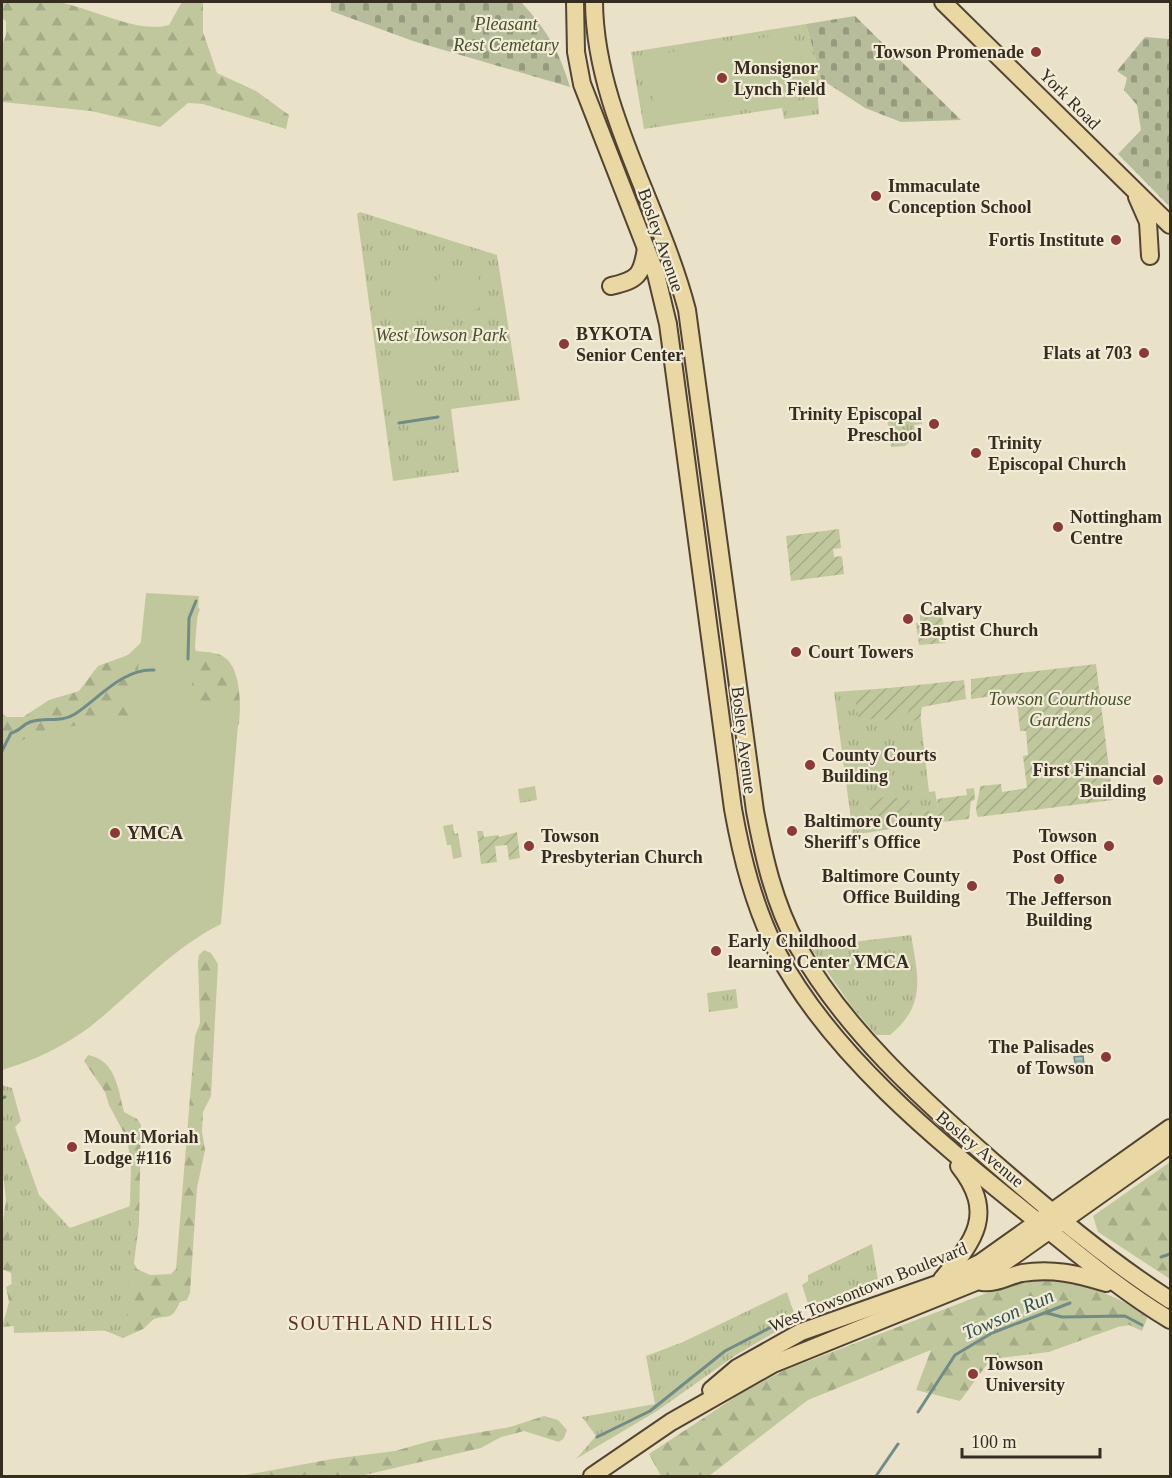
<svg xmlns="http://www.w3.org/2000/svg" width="1172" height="1478" font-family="Georgia,serif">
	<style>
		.forest { fill: url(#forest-firs) }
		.cemetery { fill: url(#cemetery-stones) }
		.park { fill: url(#park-tufts) }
		.garden { fill: url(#garden-furrows) }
		.pitch { fill: #c0c79d }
		.water { fill: url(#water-rules); stroke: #708c87; stroke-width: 1.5 }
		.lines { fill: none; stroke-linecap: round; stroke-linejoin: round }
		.stream { stroke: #708c87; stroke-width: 3 }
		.major-casing { stroke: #534332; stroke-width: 20 }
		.major { stroke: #e9d8a4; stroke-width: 16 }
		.poi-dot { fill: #8d3935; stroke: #f2ecd7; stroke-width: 2 }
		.labels { text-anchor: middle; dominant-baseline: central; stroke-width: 4.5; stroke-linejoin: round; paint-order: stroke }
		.park-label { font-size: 18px; font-style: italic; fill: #445129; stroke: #f2ecd7 }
		.poi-label { font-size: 18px; font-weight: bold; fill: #362d21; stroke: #f2ecd7; text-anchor: start }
		.street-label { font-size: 18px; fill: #362d21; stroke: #f2ecd7 }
		.water-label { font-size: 20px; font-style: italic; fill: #325454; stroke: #f2ecd7 }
		.neighbourhood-label { font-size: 20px; letter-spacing: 1.5px; fill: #5f3424; stroke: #f2ecd7 }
	</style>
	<defs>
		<pattern id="forest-firs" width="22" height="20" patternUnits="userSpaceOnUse" patternTransform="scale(1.5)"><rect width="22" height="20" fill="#c0c79d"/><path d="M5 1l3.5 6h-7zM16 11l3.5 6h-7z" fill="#a6ab87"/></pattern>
		<pattern id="cemetery-stones" width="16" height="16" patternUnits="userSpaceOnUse" patternTransform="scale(1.5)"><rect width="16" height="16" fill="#b7bd9b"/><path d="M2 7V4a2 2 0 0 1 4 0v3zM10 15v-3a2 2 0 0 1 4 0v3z" fill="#969a7e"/></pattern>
		<pattern id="park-tufts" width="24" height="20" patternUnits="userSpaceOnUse" patternTransform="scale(1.5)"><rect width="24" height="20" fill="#c0c79d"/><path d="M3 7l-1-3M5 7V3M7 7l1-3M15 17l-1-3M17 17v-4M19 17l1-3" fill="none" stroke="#a6ab87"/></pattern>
		<pattern id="garden-furrows" width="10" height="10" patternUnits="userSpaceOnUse" patternTransform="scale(1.5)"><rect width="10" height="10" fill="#c0c79d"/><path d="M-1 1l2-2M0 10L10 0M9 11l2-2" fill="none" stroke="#a6ab87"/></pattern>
		<pattern id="water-rules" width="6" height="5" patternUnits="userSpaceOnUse" patternTransform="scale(1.5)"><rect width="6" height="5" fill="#a8bfb9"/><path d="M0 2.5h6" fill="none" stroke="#8a9c96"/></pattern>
	</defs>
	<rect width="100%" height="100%" fill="#eae2c8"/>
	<!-- forest -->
	<g class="forest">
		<path d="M 2,2 C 19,2 40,0 57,2 C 91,7 136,34 169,25 L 182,2 L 203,2 L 203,32 L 217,73 L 256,91 L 289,115 L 286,129 L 203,104 L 188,103 L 160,127 L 91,111 L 2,102 L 2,45 L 6,35 L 6,21 L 2,18 Z"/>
		<path d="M 190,600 L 200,609 L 191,636 L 196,651 C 205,652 217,652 224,657 C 241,668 241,706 239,724 L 227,734 L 188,713 Z"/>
		<path d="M 150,634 L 161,714 L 2,800 L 2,713 L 7,717 L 23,717 L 49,700 L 79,691 L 98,666 L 128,655 Z"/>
		<path d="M 204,950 L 211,953 L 218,964 L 211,1096 L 203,1112 L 202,1132 L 205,1150 L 197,1188 L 190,1293 L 187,1300 L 180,1302 C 171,1321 171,1314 154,1319 L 143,1329 L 123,1338 L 101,1329 L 130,1203 L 131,1163 L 127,1139 L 109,1105 L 105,1092 L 84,1061 L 88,1055 C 116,1060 118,1089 124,1112 L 137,1119 L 141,1125 L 139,1224 L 134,1263 L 137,1269 L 150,1275 L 171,1274 L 176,1269 L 195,1036 L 200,1023 L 198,962 L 199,955 Z"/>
		<path d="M 2,1095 L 6,1100 L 15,1268 L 11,1273 L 2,1269 L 2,1229 L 6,1199 L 2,1167 Z"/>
		<path d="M 1170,1162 L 1170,1279 L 1098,1232 L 1093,1216 Z"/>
		<path d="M 1040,1278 C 1083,1279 1115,1297 1152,1317 L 1148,1316 L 1142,1331 L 1129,1325 L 1118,1327 L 1049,1352 L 991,1359 L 960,1401 L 916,1390 L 931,1350 L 808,1400 L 709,1476 L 661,1476 L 649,1454 L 743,1392 L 785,1370 L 1000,1288 Z"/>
		<path d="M 12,1284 L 36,1324 L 2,1327 L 9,1302 L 6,1287 Z"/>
		<path d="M 544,1416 L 558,1420 L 567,1430 L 564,1438 L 559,1442 L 524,1431 L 501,1437 L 481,1448 L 360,1476 L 240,1476 L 332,1459 L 395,1451 L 430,1441 L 510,1427 Z"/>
	</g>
	<!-- cemetery -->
	<g class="cemetery">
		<path d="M 331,2 L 521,2 C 547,30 559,51 570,87 L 413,41 L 331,11 Z"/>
		<path d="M 855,16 L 961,120 L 901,122 L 865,108 L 821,79 L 806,24 Z"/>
		<path d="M 1145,37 L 1170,39 L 1170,207 L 1118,154 L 1141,130 L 1137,105 L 1124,90 L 1127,78 L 1117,71 Z"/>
	</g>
	<!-- park -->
	<g class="park">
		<path d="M 806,24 L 821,79 L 817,87 L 819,114 L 784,119 L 782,108 L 644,129 L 631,52 Z"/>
		<path d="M 360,212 L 497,255 L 520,400 L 451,409 L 459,472 L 393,481 L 357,214 Z"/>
		<path d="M 921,413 L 922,424 L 914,425 L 916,436 L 905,446 L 891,447 L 887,418 Z"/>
		<path d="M 917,686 L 929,792 L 935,791 L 938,809 L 921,812 L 922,824 L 853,835 L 834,692 Z"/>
		<path d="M 535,786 L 537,800 L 520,803 L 518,789 Z"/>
		<path d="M 453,824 L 454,834 L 458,833 L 462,857 L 453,859 L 451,845 L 447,845 L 443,826 Z"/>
		<path d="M 911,935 C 918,976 927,1005 890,1035 L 876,1035 L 852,1007 L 810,947 Z"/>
		<path d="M 736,989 L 738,1008 L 709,1012 L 707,993 Z"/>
		<path d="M 2,1085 L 12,1088 L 21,1121 L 15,1127 L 39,1195 L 70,1228 L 133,1205 L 126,1330 L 14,1333 Z"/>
		<path d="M 872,1244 L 879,1287 L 811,1313 L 802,1285 L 808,1281 L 808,1275 Z"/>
		<path d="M 787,1292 L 794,1313 L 792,1322 L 736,1355 L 657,1411 L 576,1459 L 596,1436 L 582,1417 L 655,1404 L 646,1356 L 683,1342 Z"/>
	</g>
	<!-- garden -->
	<g class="garden">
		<path d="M 839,529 L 841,548 L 833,549 L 834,557 L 842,556 L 844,574 L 791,581 L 786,536 Z"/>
		<path d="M 939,613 L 943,620 L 946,643 L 919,645 L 916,623 L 920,623 L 920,615 Z"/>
		<path d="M 1096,664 L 1113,800 L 978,817 C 973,808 980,797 980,786 L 1001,784 L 1002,792 L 1027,788 L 1023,756 L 1028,755 L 1026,731 L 1020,731 L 1016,693 L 971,699 L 971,679 Z"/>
		<path d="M 964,680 L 966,699 L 922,707 L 920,720 L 905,721 L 909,709 L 906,701 L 892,721 L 876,718 L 862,721 L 858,717 L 854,692 Z"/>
		<path d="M 974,788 L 975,800 L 971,801 L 969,819 L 922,824 L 921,812 L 938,809 L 937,799 L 967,795 L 966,789 Z"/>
		<path d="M 884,797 L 909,799 L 914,822 L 873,827 L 870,807 L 875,800 Z"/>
		<path d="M 477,831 L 483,831 L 484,837 L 498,835 L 499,837 L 517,832 L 520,858 L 509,860 L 507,845 L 495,846 L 497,862 L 481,864 Z"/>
	</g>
	<!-- pitch -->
	<g class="pitch">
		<path d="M 788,34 L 798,100 L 656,122 L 646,56 Z"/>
		<path d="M 398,250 L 435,256 L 426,318 L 388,312 Z"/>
		<path d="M 477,269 L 484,305 C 454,324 431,305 441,271 Z"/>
		<path d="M 408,330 L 423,332 L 436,345 L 437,359 L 433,370 L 395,373 L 391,337 Z"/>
		<path d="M 432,388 L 436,416 L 401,421 L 397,393 Z"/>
		<path d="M 146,593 L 199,596 L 190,708 L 240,702 L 221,924 C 171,949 135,991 91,1026 C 65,1046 33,1061 2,1070 L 2,749 L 46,730 L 133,717 Z"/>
	</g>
	<!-- water -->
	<path class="water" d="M 1083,1056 L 1085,1073 L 1077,1074 L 1074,1057 Z"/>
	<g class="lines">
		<!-- stream -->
		<g class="stream">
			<path d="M 399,423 L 438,417"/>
			<path d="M 188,659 L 189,618 L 196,601"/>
			<path d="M 2,751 L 11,733 C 20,731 22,725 30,722 C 45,717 61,723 75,714 C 98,699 123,668 154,670"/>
			<path d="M 2,1098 L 5,1097"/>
			<path d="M 1161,1257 L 1170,1254"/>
			<path d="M 1047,1313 L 1062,1317 L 1125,1316 L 1142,1325"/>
			<path d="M 918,1412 L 955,1355 L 992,1333 L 1070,1303"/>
			<path d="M 597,1437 L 650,1411 L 725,1351 L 785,1320"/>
			<path d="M 876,1476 L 898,1444"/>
		</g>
		<defs>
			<g id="major">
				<path d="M 575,2 L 576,52 L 582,84 L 656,274 L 668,324 L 733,809 C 742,859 754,906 777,952 C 830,1053 934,1138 1022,1209 C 1071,1248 1117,1288 1170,1320"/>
				<path d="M 594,2 C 595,109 660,206 687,310 L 755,811 C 764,858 774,903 797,945 C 844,1029 920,1097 991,1160 C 1049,1210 1106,1259 1170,1300"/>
				<path d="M 943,2 L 1170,225"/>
				<path d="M 1137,197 L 1148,222 L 1150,256"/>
				<path d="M 611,286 C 638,280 642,275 646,248"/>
				<path d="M 942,1279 C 975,1240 996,1213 959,1166"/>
				<path d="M 982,1282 C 996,1284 1008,1276 1022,1273 C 1052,1268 1078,1274 1106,1283"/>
				<path d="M 711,1390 L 737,1368 L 801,1332 L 940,1283 L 980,1263 L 1170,1128"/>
				<path d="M 592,1476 L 671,1422 L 773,1364 L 978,1281 L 1170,1145"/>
			</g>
		</defs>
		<!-- major casing -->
		<use href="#major" class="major-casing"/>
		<!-- major -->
		<use href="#major" class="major"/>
	</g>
	<!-- markers -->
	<g class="poi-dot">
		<circle cx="1036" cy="52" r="6"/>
		<circle cx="722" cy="78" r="6"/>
		<circle cx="876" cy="196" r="6"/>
		<circle cx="1116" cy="240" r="6"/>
		<circle cx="564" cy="344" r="6"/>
		<circle cx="1144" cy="353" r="6"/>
		<circle cx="934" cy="424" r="6"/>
		<circle cx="976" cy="453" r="6"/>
		<circle cx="1058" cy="527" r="6"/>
		<circle cx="908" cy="619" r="6"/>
		<circle cx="796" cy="652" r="6"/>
		<circle cx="810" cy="765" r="6"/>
		<circle cx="1158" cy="780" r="6"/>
		<circle cx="792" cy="831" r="6"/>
		<circle cx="115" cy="833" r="6"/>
		<circle cx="529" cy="846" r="6"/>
		<circle cx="1109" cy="846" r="6"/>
		<circle cx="1059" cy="879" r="6"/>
		<circle cx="972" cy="886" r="6"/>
		<circle cx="716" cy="951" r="6"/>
		<circle cx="1106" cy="1057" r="6"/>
		<circle cx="72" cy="1147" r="6"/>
		<circle cx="973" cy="1374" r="6"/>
	</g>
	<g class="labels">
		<!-- park labels -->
		<g class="park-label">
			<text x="506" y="24">Pleasant<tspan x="506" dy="21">Rest Cemetary</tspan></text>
			<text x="441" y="335">West Towson Park</text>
			<text x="1060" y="699">Towson Courthouse<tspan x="1060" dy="21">Gardens</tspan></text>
		</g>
		<!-- poi labels -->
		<g class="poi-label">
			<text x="1024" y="52" text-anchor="end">Towson Promenade</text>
			<text x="734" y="68">Monsignor<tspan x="734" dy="21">Lynch Field</tspan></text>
			<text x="888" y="186">Immaculate<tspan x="888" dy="21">Conception School</tspan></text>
			<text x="1104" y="240" text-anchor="end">Fortis Institute</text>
			<text x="576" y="334">BYKOTA<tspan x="576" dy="21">Senior Center</tspan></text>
			<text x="1132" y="353" text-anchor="end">Flats at 703</text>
			<text x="922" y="414" text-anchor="end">Trinity Episcopal<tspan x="922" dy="21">Preschool</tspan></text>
			<text x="988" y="443">Trinity<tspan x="988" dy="21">Episcopal Church</tspan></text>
			<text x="1070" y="517">Nottingham<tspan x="1070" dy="21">Centre</tspan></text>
			<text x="920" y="609">Calvary<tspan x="920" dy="21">Baptist Church</tspan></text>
			<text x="808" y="652">Court Towers</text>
			<text x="822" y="755">County Courts<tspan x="822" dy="21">Building</tspan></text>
			<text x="1146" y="770" text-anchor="end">First Financial<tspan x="1146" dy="21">Building</tspan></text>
			<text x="804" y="821">Baltimore County<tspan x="804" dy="21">Sheriff's Office</tspan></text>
			<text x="127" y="833">YMCA</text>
			<text x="541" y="836">Towson<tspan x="541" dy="21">Presbyterian Church</tspan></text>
			<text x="1097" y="836" text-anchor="end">Towson<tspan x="1097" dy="21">Post Office</tspan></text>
			<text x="960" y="876" text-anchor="end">Baltimore County<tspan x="960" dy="21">Office Building</tspan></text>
			<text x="1059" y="899" text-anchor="middle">The Jefferson<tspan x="1059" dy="21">Building</tspan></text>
			<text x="728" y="941">Early Childhood<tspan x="728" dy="21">learning Center YMCA</tspan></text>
			<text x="1094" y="1047" text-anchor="end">The Palisades<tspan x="1094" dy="21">of Towson</tspan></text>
			<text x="84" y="1137">Mount Moriah<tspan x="84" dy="21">Lodge #116</tspan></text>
			<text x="985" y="1364">Towson<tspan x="985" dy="21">University</tspan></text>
		</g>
		<!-- street labels -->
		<g class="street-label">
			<text transform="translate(1070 99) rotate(45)">York Road</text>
			<text transform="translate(661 240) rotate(71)">Bosley Avenue</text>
			<text transform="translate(744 740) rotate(83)">Bosley Avenue</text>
			<text transform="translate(980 1149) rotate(40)">Bosley Avenue</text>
			<text transform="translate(868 1287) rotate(-22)">West Towsontown Boulevard</text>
		</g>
		<!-- water labels -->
		<g class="water-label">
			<text transform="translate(1008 1314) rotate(-24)">Towson Run</text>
		</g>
		<!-- neighbourhood labels -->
		<g class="neighbourhood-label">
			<text x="391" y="1323">SOUTHLAND HILLS</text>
		</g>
	</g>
	<!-- border -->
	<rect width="1172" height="1478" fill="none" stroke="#362d21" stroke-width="6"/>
	<!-- scale -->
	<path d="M962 1448v9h138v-9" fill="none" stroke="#362d21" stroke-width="3"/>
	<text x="971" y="1448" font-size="18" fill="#362d21" stroke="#f2ecd7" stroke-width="4.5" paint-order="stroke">100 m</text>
</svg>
